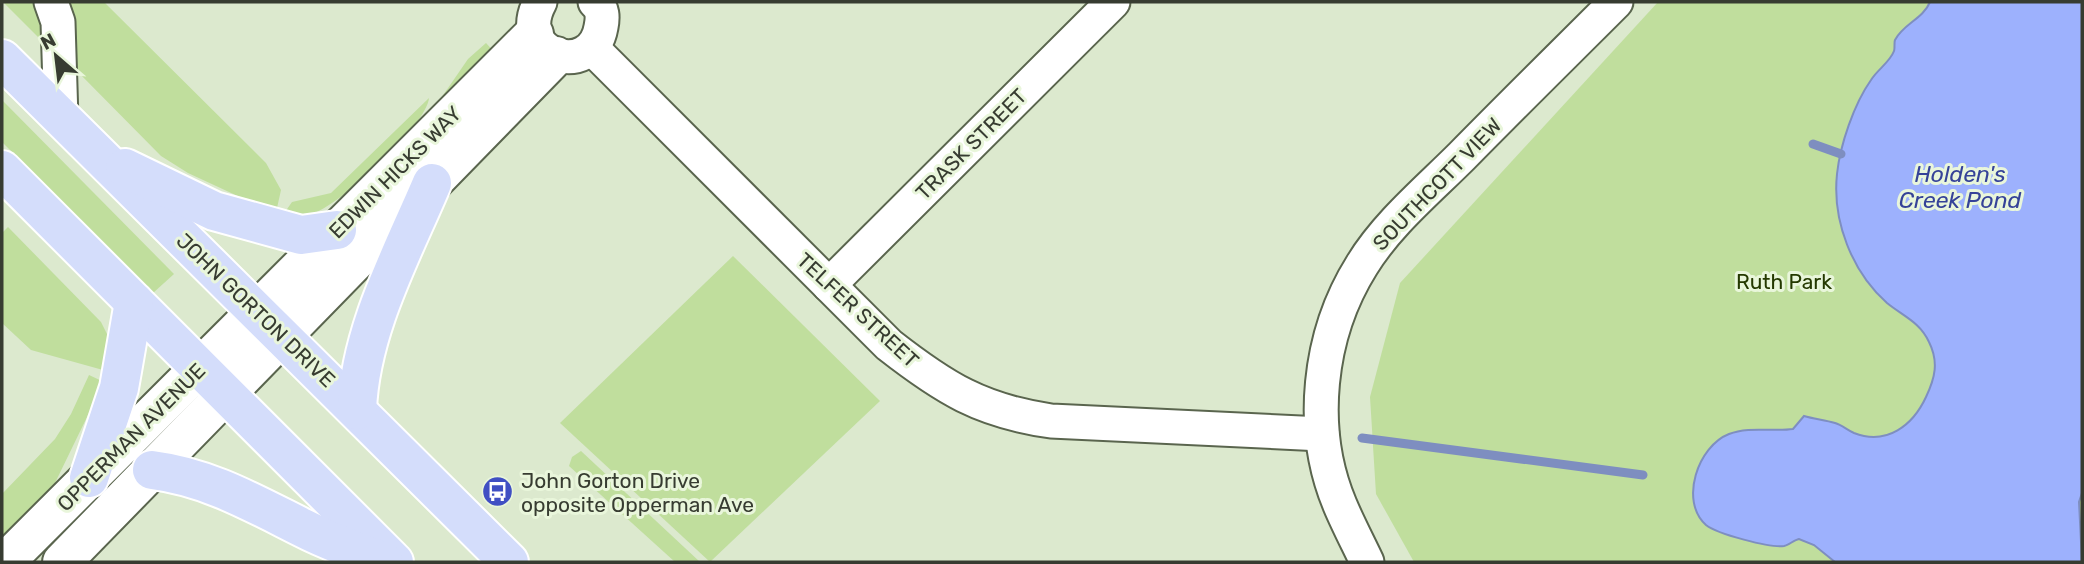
<svg xmlns="http://www.w3.org/2000/svg" width="2084" height="564" font-family="Rubik,sans-serif">
	<style>
		.green { fill: #c0de9d }
		.water { fill: #9db1fd; stroke: #7e8ec0; stroke-width: 2 }
		.lines { fill: none; stroke-linecap: round; stroke-linejoin: round }
		.stream { stroke: #7e8ec0; stroke-width: 9 }
		.street-casing { stroke: #5a654e; stroke-width: 37 }
		.secondary-casing { stroke: #5a654e; stroke-width: 42 }
		.primary-casing { stroke: #fff; stroke-width: 42 }
		.street { stroke: #fff; stroke-width: 33 }
		.secondary { stroke: #fff; stroke-width: 38 }
		.primary { stroke: #d4ddfb; stroke-width: 38 }
		.labels { text-anchor: middle; dominant-baseline: central; stroke-width: 6; stroke-linejoin: round; paint-order: stroke }
		.street-label { font-size: 21px; fill: #373c31; stroke: #e9f6db }
		.park-label { font-size: 21px; fill: #243900; stroke: #e9f6db }
		.poi-label { font-size: 21px; fill: #373c31; stroke: #e9f6db; text-anchor: start }
		.water-label { font-size: 23px; font-style: italic; fill: #354298; stroke: #e9f6db }
	</style>
	<rect width="100%" height="100%" fill="#dce9ce"/>
	<!-- green -->
	<g class="green">
		<path d="M 3,2 L 39,2 L 45,37 L 40,39 Z"/>
		<path d="M 70,2 L 104,2 L 266,163 L 281,190 L 277,208 L 272,212 L 188,173 L 161,156 L 75,69 L 74,21 Z"/>
		<path d="M 1658,2 L 2082,2 L 2082,562 L 1414,562 L 1376,494 L 1370,397 L 1400,283 Z"/>
		<path d="M 486,43 L 496,54 L 426,120 L 468,59 Z"/>
		<path d="M 429,98 C 427,125 336,211 306,216 C 300,217 292,213 285,212 L 292,202 L 331,193 Z"/>
		<path d="M 2,100 L 174,274 L 153,293 L 2,142 Z"/>
		<path d="M 8,227 L 101,322 L 110,340 L 109,368 L 103,370 L 31,350 L 2,323 L 2,233 Z"/>
		<path d="M 733,256 L 880,401 L 710,562 L 560,423 Z"/>
		<path d="M 89,375 L 104,382 L 55,483 L 2,538 L 2,494 L 55,439 L 71,414 Z"/>
		<path d="M 581,451 L 700,562 L 675,562 L 569,466 L 572,457 Z"/>
	</g>
	<!-- water -->
	<path class="water" d="M 1930,2 L 2082,2 L 2082,493 L 2079,502 L 2082,562 L 1835,562 L 1814,545 L 1799,539 C 1794,540 1789,545 1784,546 C 1770,548 1717,534 1706,525 C 1679,501 1698,446 1729,434 C 1749,426 1773,432 1793,429 L 1804,416 C 1814,419 1825,420 1835,423 C 1842,425 1847,430 1854,433 C 1887,446 1913,425 1926,397 C 1935,378 1939,362 1929,342 C 1920,322 1903,316 1887,303 C 1852,272 1832,221 1837,174 C 1840,145 1854,104 1871,80 C 1877,70 1890,62 1894,51 C 1895,49 1894,42 1895,40 C 1903,24 1923,19 1930,2 Z"/>
	<g class="lines">
		<!-- stream -->
		<g class="stream">
			<path d="M 1813,144 L 1841,154"/>
			<path d="M 1362,438 L 1643,475"/>
		</g>
		<defs>
			<g id="street">
				<path d="M 51,2 L 58,22 L 61,119"/>
				<path d="M 540,2 C 511,56 592,80 601,27 C 603,17 603,9 595,2"/>
				<path d="M 592,48 L 889,345 C 944,388 981,411 1051,421 L 1322,434"/>
				<path d="M 829,285 L 1113,2"/>
				<path d="M 1367,562 C 1358,543 1348,524 1340,505 C 1308,429 1318,335 1362,265 C 1387,224 1428,190 1462,156 C 1513,104 1565,53 1616,2"/>
			</g>
			<g id="secondary">
				<path d="M 5,562 L 534,34"/>
				<path d="M 62,562 L 556,56"/>
			</g>
			<g id="primary">
				<path d="M 2,59 L 509,562"/>
				<path d="M 125,168 L 214,211 L 301,235 L 337,230"/>
				<path d="M 2,170 L 394,562"/>
				<path d="M 357,410 C 360,330 402,254 432,183"/>
				<path d="M 152,470 C 208,477 253,503 303,528 C 328,541 356,551 383,561"/>
				<path d="M 89,478 L 119,388 L 134,302"/>
			</g>
		</defs>
		<!-- street casing -->
		<use href="#street" class="street-casing"/>
		<!-- secondary casing -->
		<use href="#secondary" class="secondary-casing"/>
		<!-- primary casing -->
		<use href="#primary" class="primary-casing"/>
		<!-- street -->
		<use href="#street" class="street"/>
		<!-- secondary -->
		<use href="#secondary" class="secondary"/>
		<!-- primary -->
		<use href="#primary" class="primary"/>
	</g>
	<!-- icons -->
	<defs>
		<symbol id="bus-disc" viewBox="-11 -11 22 22"><circle r="9.5" fill="#404fc3" stroke="#e9f6db"/><path d="M-5-6H5V4H4V6H2V4H-2V6H-4V4H-5ZM-3.5-4V0h7V-4ZM-3.5 1.2v1.5H-2V1.2ZM2 1.2v1.5H3.5V1.2Z" fill="#fff"/></symbol>
	</defs>
	<g fill-rule="evenodd">
		<use href="#bus-disc" x="480" y="474" width="35" height="35"/>
	</g>
	<g class="labels">
		<!-- street labels -->
		<g class="street-label">
			<text transform="translate(971 144) rotate(-45)">TRASK STREET</text>
			<text transform="translate(395 172) rotate(-45)">EDWIN HICKS WAY</text>
			<text transform="translate(1437 184) rotate(-46)">SOUTHCOTT VIEW</text>
			<text transform="translate(256 310) rotate(44)">JOHN GORTON DRIVE</text>
			<text transform="translate(858 310) rotate(43)">TELFER STREET</text>
			<text transform="translate(131 437) rotate(-45)">OPPERMAN AVENUE</text>
		</g>
		<!-- park labels -->
		<g class="park-label">
			<text x="1784" y="281">Ruth Park</text>
		</g>
		<!-- poi labels -->
		<g class="poi-label">
			<text x="521" y="480">John Gorton Drive<tspan x="521" dy="24">opposite Opperman Ave</tspan></text>
		</g>
		<!-- water labels -->
		<g class="water-label">
			<text x="1960" y="174">Holden's<tspan x="1960" dy="26">Creek Pond</tspan></text>
		</g>
	</g>
	<!-- border -->
	<rect width="2084" height="564" fill="none" stroke="#373c31" stroke-width="7"/>
	<!-- north arrow -->
	<g transform="translate(56 56) rotate(332)" stroke="#e9f6db" stroke-width="5" paint-order="stroke">
	<path d="M0-5L12 26L0 18L-12 26Z" fill="#373c31"/>
	<text y="-10" font-size="19" font-weight="bold" text-anchor="middle" fill="#373c31">N</text>
	</g>
</svg>
